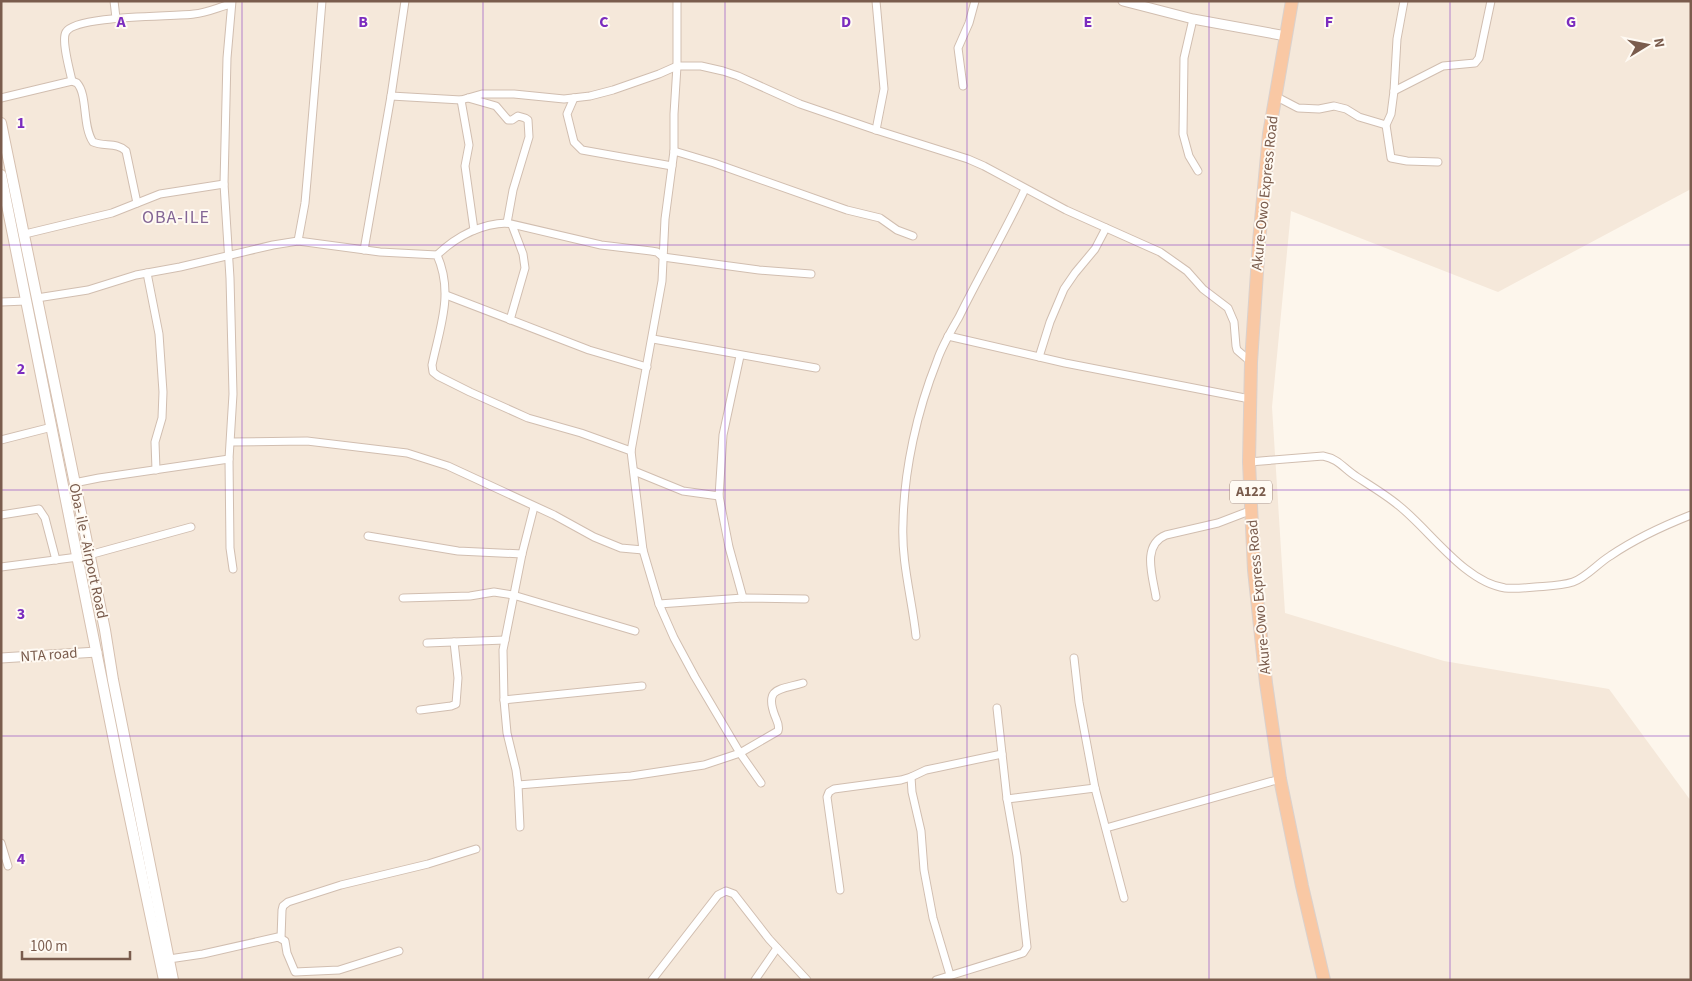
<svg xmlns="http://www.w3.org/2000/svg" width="1692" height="981" font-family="'Source Sans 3',sans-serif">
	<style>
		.residential { fill: #f5e8da }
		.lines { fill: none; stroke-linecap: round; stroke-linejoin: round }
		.minor-casing { stroke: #d1beb0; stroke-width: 9 }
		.tertiary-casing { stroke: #d1beb0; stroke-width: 11 }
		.secondary-casing { stroke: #d6c0b0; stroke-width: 12 }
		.trunk-casing { stroke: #dad1cd; stroke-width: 14 }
		.minor { stroke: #fff; stroke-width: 7 }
		.tertiary { stroke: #fff; stroke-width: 9 }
		.secondary { stroke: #fff; stroke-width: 10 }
		.trunk { stroke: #f9c8a4; stroke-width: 12 }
		.grid { fill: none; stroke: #7b2cbf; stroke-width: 1; stroke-opacity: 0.55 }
		.labels { text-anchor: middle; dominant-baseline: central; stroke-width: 4; stroke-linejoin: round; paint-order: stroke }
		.shield { fill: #fffaf3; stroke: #a28b7f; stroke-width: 1 }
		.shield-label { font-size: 14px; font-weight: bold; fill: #7a5c4d }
		.street-label { font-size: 15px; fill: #7a5c4d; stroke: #fffaf3 }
		.quarter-label { font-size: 18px; letter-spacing: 1px; fill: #846695; stroke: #fffaf3 }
		.grid-label { font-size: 16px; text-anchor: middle; font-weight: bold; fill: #7b2cbf; stroke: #fffaf3; stroke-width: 4; stroke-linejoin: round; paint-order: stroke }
	</style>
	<rect width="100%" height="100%" fill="#fdf6ec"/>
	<!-- residential -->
	<path class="residential" d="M 1,1 L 1691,1 L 1691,189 L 1498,292 L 1291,211 L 1272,407 L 1285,613 L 1444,661 L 1609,689 L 1691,801 L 1691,980 L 1,980 Z"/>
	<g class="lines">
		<defs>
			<g id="minor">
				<path d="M 114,1 L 116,18"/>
				<path d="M 232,1 L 227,58 L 224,184 L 230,278 L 233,394 L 229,459 L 230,548 L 233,569"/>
				<path d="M 677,1 L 677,66 L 674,114 L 674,151 L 665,219 L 662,281 L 631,451 L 643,550 L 659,604 L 674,638 L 695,677 L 740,753 L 761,783"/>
				<path d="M 876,1 L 884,89 L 876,130"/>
				<path d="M 1404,1 L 1397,39 L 1394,91 L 1391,114 L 1386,125 L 1391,158 L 1407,161 L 1438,162"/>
				<path d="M 1193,19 L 1184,58 L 1183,134 L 1189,156 L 1198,171"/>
				<path d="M 72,81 C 70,71 61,40 66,32 C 76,15 172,17 194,14 C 207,13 219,7 231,4"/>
				<path d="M 963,86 L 958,48 L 969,23 L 975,1"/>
				<path d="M 1394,91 L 1443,66 L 1475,63 L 1479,58 L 1491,1"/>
				<path d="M 391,96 L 461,100 L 482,94 L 514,94 L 564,99 L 590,96 L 613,90 L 659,74 L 677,66 L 701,66 L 723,71 L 738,76 L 800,104 L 876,130 L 968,159 L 984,166 L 1066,210 L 1160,252 L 1187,271 L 1203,289 L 1228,308 L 1234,322 L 1236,346 L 1237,350 L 1251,362"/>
				<path d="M 1275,96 L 1298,108 L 1319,109 L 1334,106 L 1346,109 L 1359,117 L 1386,125"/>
				<path d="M 1,98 L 72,81 L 77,83 C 88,95 82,126 93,142 C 104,147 117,142 126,151 L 137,203"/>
				<path d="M 468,98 L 496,106 L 508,120 L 512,120 L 518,116 L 525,118 L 528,120 L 529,137 L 513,190 L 507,223"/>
				<path d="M 574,98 L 567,114 L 574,142 L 582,150 L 672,166"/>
				<path d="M 461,100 L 469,145 L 465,166 L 474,230"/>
				<path d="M 674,151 L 714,163 L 847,210 L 880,218 L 897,230 L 913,236"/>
				<path d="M 25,234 L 112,213 L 160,194 L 224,184"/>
				<path d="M 298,241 L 305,203 L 308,169 L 322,1"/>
				<path d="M 364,250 L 391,96 L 405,1"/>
				<path d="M 437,255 C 456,237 480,224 507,223 L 601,245 L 651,251 L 657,252 L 663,257 L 759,270 L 811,274"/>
				<path d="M 147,273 L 159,334 L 163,392 L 162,418 L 155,442 L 156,470"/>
				<path d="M 446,295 L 589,350 L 647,367"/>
				<path d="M 37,298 L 88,290 L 136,275 L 180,267 L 273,245 L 298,241 L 380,252 L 437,255 C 454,293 440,327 432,365 L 433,372 L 438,376 L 470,392 L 528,418 L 581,433 L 631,451"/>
				<path d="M 1,302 L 26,301"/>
				<path d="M 510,320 L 525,268 L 523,254 L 512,225"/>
				<path d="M 948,336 L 1065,363 L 1250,399"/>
				<path d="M 653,339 L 816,368"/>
				<path d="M 740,356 L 723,435 L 719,496 L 729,547 L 743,598"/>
				<path d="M 1039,357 L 1050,322 L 1064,289 L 1075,273 L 1095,249 L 1106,228"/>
				<path d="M 1,440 L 52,427"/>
				<path d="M 231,442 L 307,441 L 407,453 L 448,466 L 554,515 L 594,537 L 621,548 L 643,550"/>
				<path d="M 1249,462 L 1323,456 C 1339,459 1344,469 1357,477 C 1371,486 1386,495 1398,505 C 1429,529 1464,582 1505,588 C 1515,589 1525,588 1535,587 C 1547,586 1561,586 1573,582 C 1587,577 1597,564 1610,556 C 1635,539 1663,526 1691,515"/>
				<path d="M 634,471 L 683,491 L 719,496"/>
				<path d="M 74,483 L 99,478 L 229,459"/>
				<path d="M 534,507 L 522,554 L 503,650 L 504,700 L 507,733 L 516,770 L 518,785 L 631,776 L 704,765 L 740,753 L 778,731 C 780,726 777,721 775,716 C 764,687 780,690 803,683"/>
				<path d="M 1,515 L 39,509 L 45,518 L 56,560"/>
				<path d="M 368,536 L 458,551 L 522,554"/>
				<path d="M 89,555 L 191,527"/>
				<path d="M 1,567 L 78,557"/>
				<path d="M 1156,597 C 1153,577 1141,545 1166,535 L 1218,523 L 1252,510"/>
				<path d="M 403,598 L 470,596 L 494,592 L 513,595 L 635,631"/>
				<path d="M 659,604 L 743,598 L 805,599"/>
				<path d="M 916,636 C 912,599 901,561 903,523 C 904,470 917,411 937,361 C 942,346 951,331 959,317 C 980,274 1005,232 1025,189"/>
				<path d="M 427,643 L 505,640"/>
				<path d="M 1074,658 L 1079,702 L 1095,788 L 1124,898"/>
				<path d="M 504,700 L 642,686"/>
				<path d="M 420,710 L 451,706 L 456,704 L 458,678 L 454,642"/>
				<path d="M 518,785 L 520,827"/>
				<path d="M 1007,799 L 1095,788"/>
				<path d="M 1106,828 L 1280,779"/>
				<path d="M 1,843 L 8,866"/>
				<path d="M 840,890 L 827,797 L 829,792 L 834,789 L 901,780 L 911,777"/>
				<path d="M 281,938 L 282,910 L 283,906 L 288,902 L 341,885 L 428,864 L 476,849"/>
				<path d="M 169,959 L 203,954 L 278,937 L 285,941 L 287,953 L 295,972 L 339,970 L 399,951"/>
				<path d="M 950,975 L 933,918 L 924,870 L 921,831 L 912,792 L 911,777 L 926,770 L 1002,754"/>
				<path d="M 652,980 L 718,895 L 726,891 L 734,894 L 769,939 L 807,980"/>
				<path d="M 755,980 L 777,948"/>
				<path d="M 936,980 L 1023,953 L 1027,947 L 1017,856 L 1007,799 L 997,708"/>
			</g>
			<g id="tertiary">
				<path d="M 1123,1 L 1193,19 L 1286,36"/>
				<path d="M 1,658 L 97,652"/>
			</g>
			<g id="secondary">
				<path d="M 1,123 L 105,630 L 113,680 L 173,980"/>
				<path d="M 1,175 L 120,771 L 164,980"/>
			</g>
			<path id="trunk" d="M 1292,1 L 1269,134 L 1259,242 L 1251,362 L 1249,462 L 1254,570 L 1266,683 L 1280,779 L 1302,886 L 1324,980"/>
		</defs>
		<!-- minor casing -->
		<use href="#minor" class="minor-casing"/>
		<!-- tertiary casing -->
		<use href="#tertiary" class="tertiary-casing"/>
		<!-- secondary casing -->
		<use href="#secondary" class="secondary-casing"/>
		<!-- trunk casing -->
		<use href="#trunk" class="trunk-casing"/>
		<!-- minor -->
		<use href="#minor" class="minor"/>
		<!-- tertiary -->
		<use href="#tertiary" class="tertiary"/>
		<!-- secondary -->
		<use href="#secondary" class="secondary"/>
		<!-- trunk -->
		<use href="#trunk" class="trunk"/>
	</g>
	<!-- grid -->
	<path class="grid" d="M 242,1 L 242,980M 483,1 L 483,980M 725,1 L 725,980M 967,1 L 967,980M 1209,1 L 1209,980M 1450,1 L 1450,980M 1,245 L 1691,245M 1,490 L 1691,490M 1,736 L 1691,736"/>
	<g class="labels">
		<!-- shield labels -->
		<rect class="shield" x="1230" y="480.5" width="42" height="23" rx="4"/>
		<g class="shield-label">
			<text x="1251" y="492">A122</text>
		</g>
		<!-- street labels -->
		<g class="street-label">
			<text transform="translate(1265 193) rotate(-84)">Akure-Owo Express Road</text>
			<text transform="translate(88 551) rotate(78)">Oba- ile - Airport Road</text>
			<text transform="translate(1259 597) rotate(-95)">Akure-Owo Express Road</text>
			<text transform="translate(49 655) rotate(-4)">NTA road</text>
		</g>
		<!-- quarter labels -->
		<g class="quarter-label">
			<text x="176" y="217">OBA-ILE</text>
		</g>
	</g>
	<g class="grid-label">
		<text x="121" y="27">A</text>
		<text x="363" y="27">B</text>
		<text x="604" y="27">C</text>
		<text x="846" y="27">D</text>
		<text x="1088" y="27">E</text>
		<text x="1329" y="27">F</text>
		<text x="1571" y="27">G</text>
		<text x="21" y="128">1</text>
		<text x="21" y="374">2</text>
		<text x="21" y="619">3</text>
		<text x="21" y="864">4</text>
	</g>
	<!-- border -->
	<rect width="1692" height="981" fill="none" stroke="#7a5c4d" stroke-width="5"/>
	<!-- north arrow -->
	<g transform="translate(1647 45) rotate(80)" stroke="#fffaf3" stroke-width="4" paint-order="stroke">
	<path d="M0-4L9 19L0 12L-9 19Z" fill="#7a5c4d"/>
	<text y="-8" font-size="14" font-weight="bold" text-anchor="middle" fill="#7a5c4d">N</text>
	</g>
	<!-- scale -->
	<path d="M22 951v8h108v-8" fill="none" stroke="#7a5c4d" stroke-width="2.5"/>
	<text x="30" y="951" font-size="15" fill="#7a5c4d" stroke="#fffaf3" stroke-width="4" paint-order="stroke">100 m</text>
</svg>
